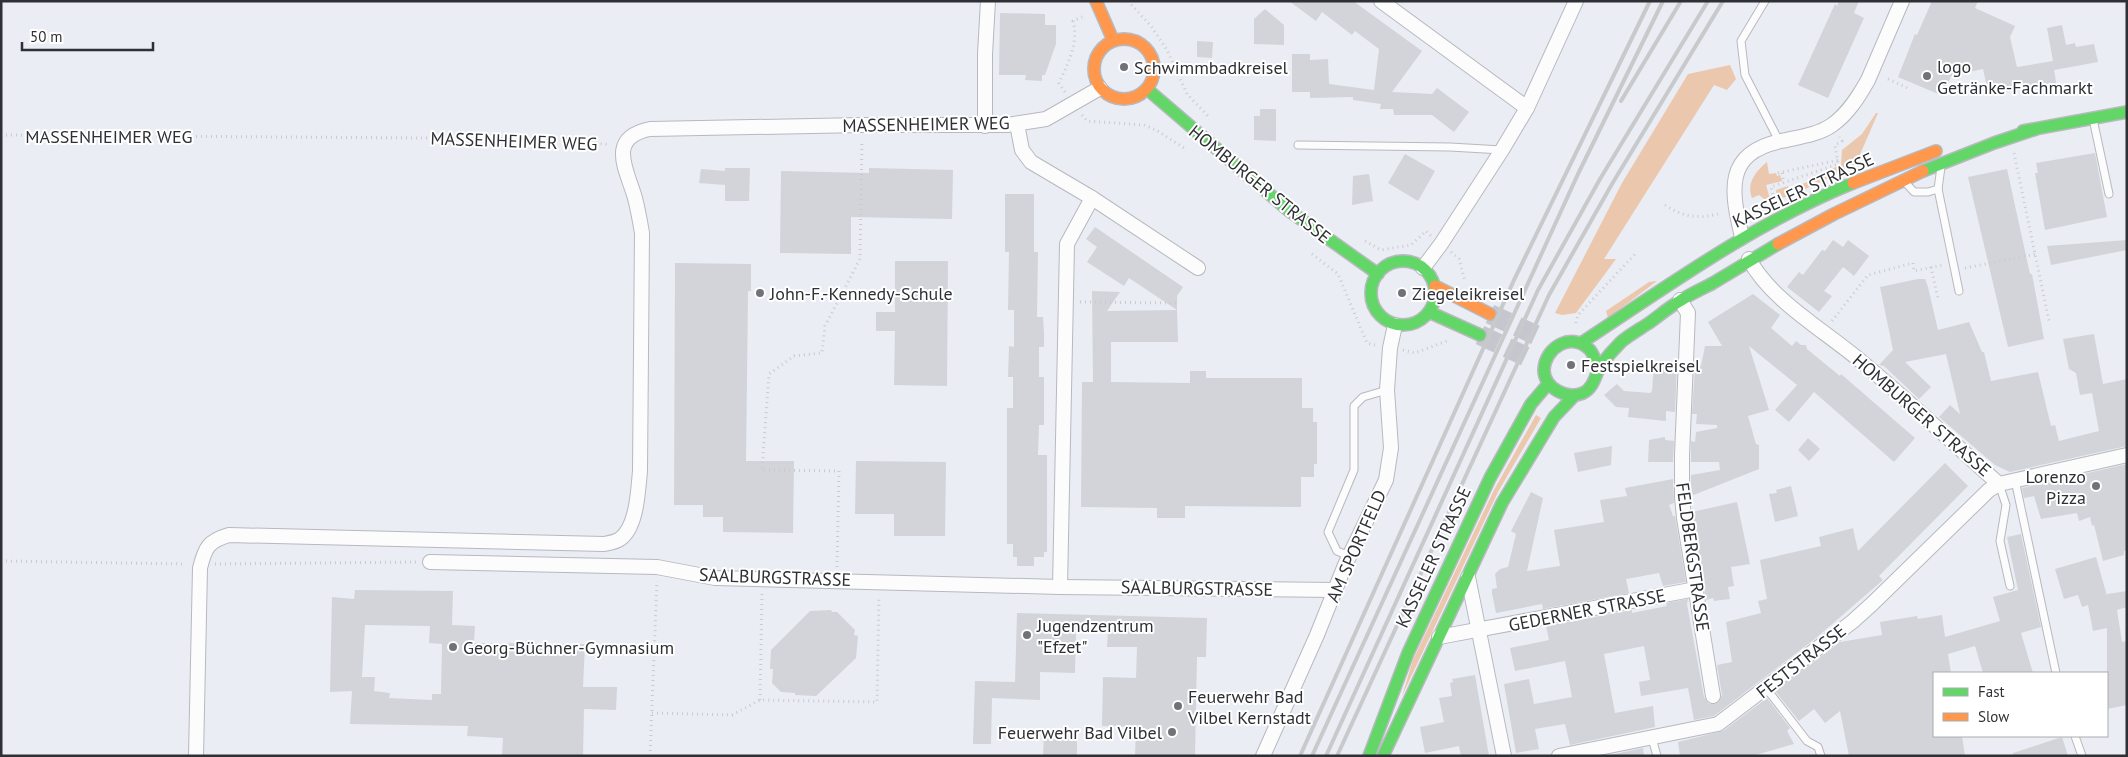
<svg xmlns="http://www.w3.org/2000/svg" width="2128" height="757" font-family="'PT Sans',sans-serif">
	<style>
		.green { fill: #ebc8ad }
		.building { fill: #d2d4d9; fill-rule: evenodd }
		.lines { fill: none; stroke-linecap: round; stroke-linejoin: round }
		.secondary-tunnel { stroke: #c5c7ce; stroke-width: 20; stroke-dasharray: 20 10; stroke-linecap: butt }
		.lane-casing { stroke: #b7b9be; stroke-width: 9 }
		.street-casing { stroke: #b7b9be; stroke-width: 16 }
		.fast-casing { stroke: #b7b9be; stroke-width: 14 }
		.slow-casing { stroke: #b7b9be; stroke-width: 14 }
		.path { stroke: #cacbce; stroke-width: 3; stroke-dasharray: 1 4; stroke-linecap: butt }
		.lane { stroke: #fcfcfd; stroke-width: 7 }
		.street { stroke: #fcfcfd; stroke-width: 14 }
		.fast { stroke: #63d668; stroke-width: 11 }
		.slow { stroke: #ff974d; stroke-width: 11 }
		.rail { stroke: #c8c9cb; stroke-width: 4 }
		.poi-dot { fill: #707278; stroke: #fff; stroke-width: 2 }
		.labels { text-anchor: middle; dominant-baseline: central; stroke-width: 4; stroke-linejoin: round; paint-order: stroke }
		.poi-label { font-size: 18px; fill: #2f3035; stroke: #fff; text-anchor: start }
		.street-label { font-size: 18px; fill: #2f3035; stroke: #fff }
	</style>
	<rect width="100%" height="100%" fill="#eaedf4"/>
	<!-- green -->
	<g class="green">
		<path d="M 1730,65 L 1736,79 L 1727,90 L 1714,85 L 1604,259 L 1616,259 L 1576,313 L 1562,315 L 1555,313 L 1622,183 L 1688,74 Z"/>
		<path d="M 1876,113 L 1878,113 L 1855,166 L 1788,197 L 1777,198 L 1776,190 L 1788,186 L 1789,189 L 1810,181 L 1809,178 L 1841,165 L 1842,150 L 1862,134 Z"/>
		<path d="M 1767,162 L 1769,174 L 1776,173 L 1777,176 L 1780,175 L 1782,181 L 1766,185 L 1770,199 L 1764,199 L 1759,195 L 1752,198 C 1746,183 1756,171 1767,162 Z"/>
		<path d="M 1657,281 L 1608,318 L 1606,311 L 1649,282 Z"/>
		<path d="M 1536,415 L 1541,418 L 1498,492 L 1402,696 L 1413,660 L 1494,490 Z"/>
	</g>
	<!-- building -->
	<g class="building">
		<path d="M 1289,1 L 1353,1 L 1422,51 L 1392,92 L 1432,94 L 1437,88 L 1469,112 L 1454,132 L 1432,115 L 1394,115 L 1393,109 L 1380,109 L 1381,104 L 1353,100 L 1353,97 L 1310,98 L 1310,92 L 1292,92 L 1292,54 L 1310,54 L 1310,60 L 1328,59 L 1329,84 L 1374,90 L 1379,49 L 1355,31 L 1352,35 L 1322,12 L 1316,21 Z"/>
		<path d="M 1839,1 L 1859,1 L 1854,13 L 1864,18 L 1828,98 L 1798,85 L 1835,4 L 1837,6 Z"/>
		<path d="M 1932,1 L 1978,1 L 1975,8 L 2015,26 L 2010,37 L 2017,67 L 2053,61 L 2047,28 L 2062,25 L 2066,45 L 2075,43 L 2076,47 L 2094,44 L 2098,62 L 2054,70 L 2053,62 L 2057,89 L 2040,92 L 2039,85 L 1989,96 L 1983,69 L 1969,72 L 1951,76 L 1943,96 L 1898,77 L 1915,34 L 1917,35 Z"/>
		<path d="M 1265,9 L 1284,25 L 1284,45 L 1254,44 L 1254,19 Z"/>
		<path d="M 1000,13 L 1045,14 L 1045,25 L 1056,25 L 1056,44 L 1045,75 L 1042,75 L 1042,81 L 1025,80 L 1026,75 L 999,75 Z"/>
		<path d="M 1197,41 L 1213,42 L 1212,58 L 1197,57 Z"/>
		<path d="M 1260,109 L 1276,109 L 1276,141 L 1254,140 L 1254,116 L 1260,116 Z"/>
		<path d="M 2095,153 L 2107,217 L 2045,230 L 2035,173 L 2038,173 L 2036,163 Z"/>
		<path d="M 1405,154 L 1435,171 L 1418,201 L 1388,183 Z"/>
		<path d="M 725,168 L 750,168 L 749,201 L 725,201 L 725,185 L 699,183 L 701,169 L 725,171 Z"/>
		<path d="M 869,168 L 953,170 L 952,219 L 851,217 L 851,254 L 780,253 L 781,171 L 869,173 Z"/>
		<path d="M 2007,169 L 2030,274 L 2032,274 L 2044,339 L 2008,347 L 1968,177 Z"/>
		<path d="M 1369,174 L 1373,201 L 1352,205 L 1353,176 Z"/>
		<path d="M 1005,194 L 1034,194 L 1034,252 L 1038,252 L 1037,317 L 1043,317 L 1044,332 L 1044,347 L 1039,347 L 1039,377 L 1044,377 L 1044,425 L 1039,425 L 1038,455 L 1047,455 L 1047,552 L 1044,552 L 1044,557 L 1034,557 L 1034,566 L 1017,566 L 1017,557 L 1013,557 L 1013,544 L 1007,544 L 1007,408 L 1013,408 L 1013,377 L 1008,377 L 1009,346 L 1014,347 L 1014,310 L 1008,310 L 1009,252 L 1005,252 Z"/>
		<path d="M 1095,227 L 1183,287 L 1177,296 L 1177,310 L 1129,278 L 1124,286 L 1087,262 L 1097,247 L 1086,239 Z"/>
		<path d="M 1833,240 L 1843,247 L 1848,240 L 1869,256 L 1854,276 L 1843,267 L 1824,291 L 1832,296 L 1819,312 L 1787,287 L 1799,272 L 1803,275 L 1822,250 L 1825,251 Z"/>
		<path d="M 2127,240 L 2127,250 L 2051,265 L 2047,246 Z"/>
		<path d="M 895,261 L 948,261 L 947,386 L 894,385 L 895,331 L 876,331 L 876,312 L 895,312 Z"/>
		<path d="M 675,263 L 751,264 L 751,291 L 748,291 L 746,461 L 794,461 L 793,533 L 723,532 L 723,517 L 703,517 L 703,505 L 674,505 Z"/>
		<path d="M 1918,279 L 1925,279 L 1928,287 L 1938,330 L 1969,322 L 1982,352 L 1984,352 L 1991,381 L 2038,372 L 2051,426 L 2055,425 L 2059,441 L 2099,431 L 2092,393 L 2080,395 L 2076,373 L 2069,369 L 2063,339 L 2094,334 L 2103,384 L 2127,379 L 2127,446 L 2010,472 L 1995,465 L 1939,417 L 1950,405 L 1960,414 L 1946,354 L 1905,362 L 1931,387 L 1919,399 L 1884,366 L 1879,365 L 1893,350 L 1880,287 Z"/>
		<path d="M 1092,291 L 1120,292 L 1107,311 L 1177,310 L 1178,342 L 1111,342 L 1111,382 L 1190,383 L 1190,371 L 1206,371 L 1206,378 L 1302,378 L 1302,408 L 1313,408 L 1313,422 L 1317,422 L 1317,464 L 1314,464 L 1314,477 L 1301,477 L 1301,507 L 1185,506 L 1185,518 L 1157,518 L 1157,508 L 1081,507 L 1082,382 L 1093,382 Z"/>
		<path d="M 1753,294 L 1780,315 L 1771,328 L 1792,346 L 1796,341 L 1801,345 L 1806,345 L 1807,349 L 1840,376 L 1841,374 L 1915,438 L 1894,462 L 1814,392 L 1789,422 L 1775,410 L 1797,385 L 1749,346 L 1769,410 L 1748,416 L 1756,444 L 1759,445 L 1759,469 L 1691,496 L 1691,475 L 1720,470 L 1719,462 L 1691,462 L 1691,441 L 1695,442 L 1696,432 L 1717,428 L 1717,425 L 1696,424 L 1697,414 L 1692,414 L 1695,366 L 1701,366 L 1705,346 L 1722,346 L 1708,322 Z"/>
		<path d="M 1658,362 L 1677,364 L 1675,412 L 1666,411 L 1666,421 L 1628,417 L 1629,408 L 1616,407 L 1604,395 L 1617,384 L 1624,391 L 1650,393 L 1652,391 L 1654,364 L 1657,365 Z"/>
		<path d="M 1665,437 L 1665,440 L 1674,441 L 1673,462 L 1648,462 L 1649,440 Z"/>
		<path d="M 1808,438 L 1820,449 L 1809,461 L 1798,450 Z"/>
		<path d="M 1612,446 L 1611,465 L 1578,472 L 1574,453 Z"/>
		<path d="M 856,461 L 946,462 L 945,536 L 894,536 L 894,514 L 855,514 Z"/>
		<path d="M 1945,463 L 1968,486 L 1879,576 L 1883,580 L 1816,638 L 1714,716 L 1694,720 L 1688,688 L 1641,696 L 1639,682 L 1650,680 L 1644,646 L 1604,654 L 1615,713 L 1653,706 L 1655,727 L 1570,745 L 1565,724 L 1535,729 L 1539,749 L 1516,753 L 1504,684 L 1529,679 L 1534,704 L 1572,697 L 1565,661 L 1515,671 L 1510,648 L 1549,640 L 1546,626 L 1632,610 L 1632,613 L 1667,606 L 1666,603 L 1688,599 L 1687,604 L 1704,697 L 1709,704 L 1715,704 L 1719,702 L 1722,695 L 1717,665 L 1732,662 L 1726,622 L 1761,613 L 1758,601 L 1767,599 L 1760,560 L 1821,546 L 1819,537 L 1853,528 L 1858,551 Z"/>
		<path d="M 2127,464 L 2127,550 L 2124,551 L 2124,555 L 2103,561 L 2094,525 L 2092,526 L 2090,517 L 2079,521 L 2077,513 L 2041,519 L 2034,496 L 2024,498 L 2022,488 Z"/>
		<path d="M 1673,479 L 1674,503 L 1669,505 L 1673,516 L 1675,516 L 1686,582 L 1663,586 L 1659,573 L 1626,579 L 1629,593 L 1543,609 L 1542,604 L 1496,613 L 1492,593 L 1492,589 L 1497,588 L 1495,574 L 1500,569 L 1508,567 L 1516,534 L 1511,531 L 1531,492 L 1543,498 L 1527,571 L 1560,566 L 1554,530 L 1604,522 L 1600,500 L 1627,496 L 1625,488 Z"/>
		<path d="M 1791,486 L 1798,516 L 1775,522 L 1769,494 L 1777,493 L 1776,490 Z"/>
		<path d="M 1737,502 L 1750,564 L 1731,567 L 1734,586 L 1728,587 L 1730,599 L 1714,601 L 1713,598 L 1706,600 L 1692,512 Z"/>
		<path d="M 2021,534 L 2041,627 L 2021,633 L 2033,673 L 1983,673 L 1975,646 L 1948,654 L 1951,673 L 1934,673 L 1934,736 L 1962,736 L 1965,756 L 1849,756 L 1840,711 L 1825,723 L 1814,709 L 1799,721 L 1775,691 L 1840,642 L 1882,635 L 1880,622 L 1917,616 L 1918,619 L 1942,615 L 1945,637 L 2000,621 L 1993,597 L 2018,590 L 2007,537 Z"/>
		<path d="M 2096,557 L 2107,596 L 2107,594 L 2127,591 L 2127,607 L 2117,610 L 2122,642 L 2127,641 L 2127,705 L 2107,709 L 2107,628 L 2093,631 L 2088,605 L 2082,607 L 2078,595 L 2064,599 L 2055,569 Z"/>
		<path d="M 355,590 L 453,591 L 452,625 L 475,626 L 474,643 L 585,644 L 583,687 L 617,687 L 616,710 L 584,709 L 583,756 L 502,756 L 503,738 L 467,736 L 468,726 L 350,724 L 352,691 L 330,692 L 332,597 L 354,599 ZM 365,625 L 430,626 L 429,643 L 442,644 L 441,694 L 432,694 L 432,700 L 389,698 L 390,693 L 374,691 L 375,677 L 362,677 Z"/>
		<path d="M 831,610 L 832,612 L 837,612 L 855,630 L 854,635 L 858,636 L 856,658 L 816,696 L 795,695 L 795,693 L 781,692 L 772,683 L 773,669 L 770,669 L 771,650 L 810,611 Z"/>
		<path d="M 1017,613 L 1207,618 L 1206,657 L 1197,657 L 1195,756 L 1135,756 L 1136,727 L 1102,726 L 1103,677 L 1136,678 L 1137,647 L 1107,647 L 1108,629 L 1076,629 L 1075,673 L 1040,672 L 1040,700 L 992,698 L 991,744 L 973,744 L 975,681 L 1015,682 Z"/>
		<path d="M 1475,675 L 1489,756 L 1461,756 L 1459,746 L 1425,753 L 1420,727 L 1444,722 L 1439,698 L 1452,696 L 1450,683 L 1453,682 L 1452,679 Z"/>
		<path d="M 1767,698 L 1790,728 L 1787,731 L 1794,744 L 1752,756 L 1680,756 L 1678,742 L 1723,731 Z"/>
		<path d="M 1044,734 L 1077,734 L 1077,756 L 1043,756 Z"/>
		<path d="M 2062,737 L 2068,756 L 2013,756 L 2013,753 Z"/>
		<path d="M 1643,748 L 1644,756 L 1605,756 Z"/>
	</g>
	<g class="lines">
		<!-- secondary-tunnel -->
		<g class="secondary-tunnel">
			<path d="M 1490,314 L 1540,337"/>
			<path d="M 1480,335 L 1531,359"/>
		</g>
		<defs>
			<g id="lane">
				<path d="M 1765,1 L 1741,41 L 1745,75 L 1779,141"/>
				<path d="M 2093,119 L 2109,194"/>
				<path d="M 1298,145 L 1450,147 L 1502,150"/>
				<path d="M 1904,181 L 1914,192 L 1928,192 L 1938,189 L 1941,167"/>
				<path d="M 1938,189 L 1959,291"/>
				<path d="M 2015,480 L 2056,673"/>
				<path d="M 1999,484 L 2006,505 L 2000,541 L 2010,586"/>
				<path d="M 1349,556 L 1337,551 L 1328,532 L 1354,470 L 1354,406 L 1363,397 L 1387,390"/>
				<path d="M 1766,688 L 1807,741 L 1818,747 L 1821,756"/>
				<path d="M 2075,736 L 2082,756"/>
				<path d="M 1652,738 L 1657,756"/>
			</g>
			<g id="street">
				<path d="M 1381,1 L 1527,108"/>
				<path d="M 1017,124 L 1022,150 L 1031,162 L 1092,198 L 1198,268"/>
				<path d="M 985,126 L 985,54 L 988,1"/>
				<path d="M 1742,237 C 1731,191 1724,153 1781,141 C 1798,137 1818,135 1832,125 C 1848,114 1859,96 1868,80 L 1902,1"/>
				<path d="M 1749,259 C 1771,301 1827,332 1863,363 C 1910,402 1954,444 1999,484 L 2127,455"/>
				<path d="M 1423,268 L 1441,244 L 1502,150 L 1527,108 L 1576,1"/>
				<path d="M 1680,300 L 1688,313 L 1682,455 L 1682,497 L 1684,518 L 1713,696"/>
				<path d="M 430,562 L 657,567 L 715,578 L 1060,587 L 1334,590"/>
				<path d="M 1468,577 L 1504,756"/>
				<path d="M 1060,587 L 1067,244 L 1092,198"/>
				<path d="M 1439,637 L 1696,589"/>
				<path d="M 196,756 L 200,568 C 205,548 208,541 229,535 L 604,544 C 609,543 616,542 620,539 C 637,527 638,491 640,471 L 642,233 C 640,221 638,210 635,198 C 627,170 606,138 650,129 L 862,125 L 1007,125 L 1046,119 L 1100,88"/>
				<path d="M 1263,756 L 1317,635 L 1345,565 L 1386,480 L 1391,448 L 1387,390 L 1390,348 L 1395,325"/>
				<path d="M 1559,756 L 1718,724 L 1852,622 L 1872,604 L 1989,490 L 1999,484"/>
			</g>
			<g id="fast">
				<path d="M 1147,89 L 1288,210 L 1378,274"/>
				<path d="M 2023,131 L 2127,112"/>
				<path d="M 1923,171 L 1994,143 L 2036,129"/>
				<circle cx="1403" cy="293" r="32"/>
				<path d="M 1429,312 L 1480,335"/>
				<path d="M 1581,343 C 1671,284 1753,224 1853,183"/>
				<path d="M 1598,371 C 1596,363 1595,356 1590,350 C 1572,331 1545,347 1544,370 C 1544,388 1567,400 1583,393 C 1594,388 1595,375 1601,365 C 1607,357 1614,349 1621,342 C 1629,335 1640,329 1649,323 C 1659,316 1669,307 1680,301 C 1690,294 1702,289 1713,283 C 1735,270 1756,257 1778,244"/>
				<path d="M 1369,756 L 1408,653 L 1490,478 L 1531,404 L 1548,384"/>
				<path d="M 1383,756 L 1502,503 L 1554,417 L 1575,395"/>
			</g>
			<g id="slow">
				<path d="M 1096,1 L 1113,40"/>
				<circle cx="1124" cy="69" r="30"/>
				<path d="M 1853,183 L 1936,151"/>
				<path d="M 1778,244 L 1834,214 L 1923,171"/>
				<path d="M 1435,286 L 1490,314"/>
			</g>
		</defs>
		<!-- lane casing -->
		<use href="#lane" class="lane-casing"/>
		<!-- street casing -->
		<use href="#street" class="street-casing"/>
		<!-- fast casing -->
		<use href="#fast" class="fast-casing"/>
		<!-- slow casing -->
		<use href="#slow" class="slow-casing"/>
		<!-- path -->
		<g class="path">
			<path d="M 1128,1 L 1151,26 L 1167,50 L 1187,94 L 1208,116"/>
			<path d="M 1888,79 L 1910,89"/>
			<path d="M 1065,92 L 1059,83 C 1068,63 1079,43 1073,21 L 1084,16"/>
			<path d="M 1082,115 L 1087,121 L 1144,125 L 1156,130 L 1184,148"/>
			<path d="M 1,135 L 567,139 L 610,145"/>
			<path d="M 2014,153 L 2049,321"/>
			<path d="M 1778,173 L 1838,160"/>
			<path d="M 1782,173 L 1784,183"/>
			<path d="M 1774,199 L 1771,187 L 1838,164 L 1835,145 L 1842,141 L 1839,137"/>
			<path d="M 1665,205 C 1683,217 1697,219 1718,214"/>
			<path d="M 1365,241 L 1381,250 L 1411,245 L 1426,231 L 1431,236"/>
			<path d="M 1451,252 L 1459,259 L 1465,281"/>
			<path d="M 1312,254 L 1338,274 L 1367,343 L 1375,345"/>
			<path d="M 1931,267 L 1938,299"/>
			<path d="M 1965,268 L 2036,254"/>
			<path d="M 1080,302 L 1176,303"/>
			<path d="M 1832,321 L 1868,275 L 1913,263 L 1914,271 L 1943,265"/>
			<path d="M 1576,323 L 1578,315 L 1636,253"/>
			<path d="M 1403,350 L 1415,353 L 1447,341"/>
			<path d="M 1,561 L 186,564"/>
			<path d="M 215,564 L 416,562"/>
			<path d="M 837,567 L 839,471 L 762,470 L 769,374 L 794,356 L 822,353 L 825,326 L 860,259 L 862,140"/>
			<path d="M 760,700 L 762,593"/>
			<path d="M 652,713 L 732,715 L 760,700 L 877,702 L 879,596"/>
			<path d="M 650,756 L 657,581"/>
		</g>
		<!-- lane -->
		<use href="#lane" class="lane"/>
		<!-- street -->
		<use href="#street" class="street"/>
		<!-- fast -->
		<use href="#fast" class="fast"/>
		<!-- slow -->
		<use href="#slow" class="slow"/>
		<!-- rail -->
		<g class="rail">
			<path d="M 1621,101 L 1681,1"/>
			<path d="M 1300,756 L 1514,280 L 1650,1"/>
			<path d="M 1312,756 L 1578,174 L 1663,1"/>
			<path d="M 1326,756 L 1538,290 L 1600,179 L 1708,1"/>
			<path d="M 1337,756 L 1549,295 L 1612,184 L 1723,1"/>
		</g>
	</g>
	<!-- markers -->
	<g class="poi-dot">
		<circle cx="1124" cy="67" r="5"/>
		<circle cx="1927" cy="76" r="5"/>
		<circle cx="760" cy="293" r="5"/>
		<circle cx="1402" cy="293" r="5"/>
		<circle cx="1571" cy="365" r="5"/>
		<circle cx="2096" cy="486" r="5"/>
		<circle cx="1027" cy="635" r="5"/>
		<circle cx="453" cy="647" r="5"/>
		<circle cx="1178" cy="706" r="5"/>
		<circle cx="1172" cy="732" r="5"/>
	</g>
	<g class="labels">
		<!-- poi labels -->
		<g class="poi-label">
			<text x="1937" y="66">logo<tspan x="1937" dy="21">Getränke-Fachmarkt</tspan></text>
			<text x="1134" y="67">Schwimmbadkreisel</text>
			<text x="770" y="293">John-F.-Kennedy-Schule</text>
			<text x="1412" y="293">Ziegeleikreisel</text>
			<text x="1581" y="365">Festspielkreisel</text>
			<text x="2086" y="476" text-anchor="end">Lorenzo<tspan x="2086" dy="21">Pizza</tspan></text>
			<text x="1037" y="625">Jugendzentrum<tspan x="1037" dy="21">"Efzet"</tspan></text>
			<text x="463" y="647">Georg-Büchner-Gymnasium</text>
			<text x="1188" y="696">Feuerwehr Bad<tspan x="1188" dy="21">Vilbel Kernstadt</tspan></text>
			<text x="1162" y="732" text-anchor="end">Feuerwehr Bad Vilbel</text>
		</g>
		<!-- street labels -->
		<g class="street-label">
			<text transform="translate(926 124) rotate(-1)">MASSENHEIMER WEG</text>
			<text x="109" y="136">MASSENHEIMER WEG</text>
			<text transform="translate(514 141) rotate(2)">MASSENHEIMER WEG</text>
			<text transform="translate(1260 184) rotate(39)">HOMBURGER STRASSE</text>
			<text transform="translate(1803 190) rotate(-25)">KASSELER STRASSE</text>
			<text transform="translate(1922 415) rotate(41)">HOMBURGER STRASSE</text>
			<text transform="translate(1356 546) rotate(-66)">AM SPORTFELD</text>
			<text transform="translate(1433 557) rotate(-65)">KASSELER STRASSE</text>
			<text transform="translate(1693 557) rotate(82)">FELDBERGSTRASSE</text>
			<text transform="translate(775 577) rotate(2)">SAALBURGSTRASSE</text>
			<text transform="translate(1197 588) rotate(1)">SAALBURGSTRASSE</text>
			<text transform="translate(1587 610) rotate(-11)">GEDERNER STRASSE</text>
			<text transform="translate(1801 661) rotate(-38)">FESTSTRASSE</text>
		</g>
	</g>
	<!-- border -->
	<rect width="2128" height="757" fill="none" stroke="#2f3035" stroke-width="5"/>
	<!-- legend -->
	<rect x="1933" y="672" width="175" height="65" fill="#ffffff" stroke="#acacae"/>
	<rect x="1943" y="688" width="25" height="8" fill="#63d668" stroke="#acacae"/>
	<text x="1978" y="697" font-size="15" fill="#2f3035">Fast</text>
	<rect x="1943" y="713" width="25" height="8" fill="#ff974d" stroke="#acacae"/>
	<text x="1978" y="722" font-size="15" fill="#2f3035">Slow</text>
	<!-- scale -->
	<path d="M22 42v8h131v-8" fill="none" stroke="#2f3035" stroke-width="2.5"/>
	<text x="30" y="42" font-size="15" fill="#2f3035" stroke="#ffffff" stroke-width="4" paint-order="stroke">50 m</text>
</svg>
